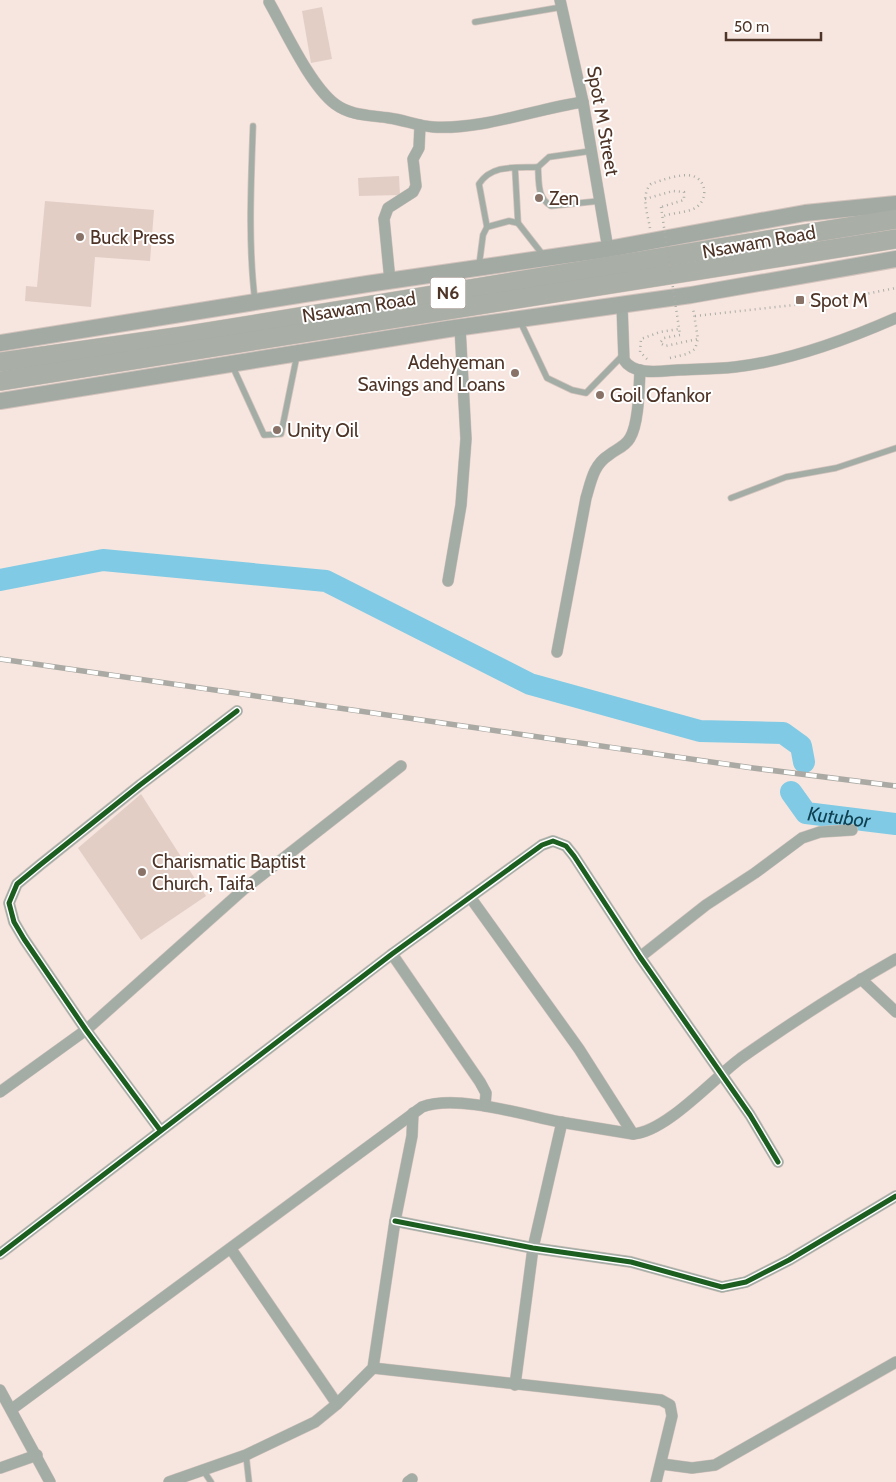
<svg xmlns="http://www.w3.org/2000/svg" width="896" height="1482" font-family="Cabin,sans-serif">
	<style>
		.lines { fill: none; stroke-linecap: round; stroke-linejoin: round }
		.river { stroke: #80cae5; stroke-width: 22 }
		.building { fill: #e3cec5 }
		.service-casing { stroke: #d3c3bc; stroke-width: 7 }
		.minor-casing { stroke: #d3c3bc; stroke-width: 12 }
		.secondary-casing { stroke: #d3c3bc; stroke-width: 18 }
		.trunk-casing { stroke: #d3c3bc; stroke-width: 20 }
		.path { stroke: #abada7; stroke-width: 2.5; stroke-dasharray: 1 4; stroke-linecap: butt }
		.service { stroke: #a3ada6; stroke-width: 5.5 }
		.minor { stroke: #a3ada6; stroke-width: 11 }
		.secondary { stroke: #a3aaa4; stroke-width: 16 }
		.trunk { stroke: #a9aea6; stroke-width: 19 }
		.rail-casing { stroke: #aaa9a3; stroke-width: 5.5 }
		.rail { stroke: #fff; stroke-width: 4; stroke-dasharray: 11; stroke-linecap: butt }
		.path-bridge { stroke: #abada7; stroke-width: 2.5; stroke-dasharray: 1 4; stroke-linecap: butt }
		.cycleway-casing { stroke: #fff; stroke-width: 8 }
		.cycleway { stroke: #1b5e20; stroke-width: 5 }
		.poi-dot { fill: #897368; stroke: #fff; stroke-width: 2 }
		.labels { text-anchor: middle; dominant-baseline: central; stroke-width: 4; stroke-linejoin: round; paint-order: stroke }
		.shield { fill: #fff; stroke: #847268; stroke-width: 1 }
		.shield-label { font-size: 18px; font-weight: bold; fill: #4f3528 }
		.street-label { font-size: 19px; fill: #4f3528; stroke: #fff }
		.poi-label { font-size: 19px; fill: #4f3528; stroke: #fff; text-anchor: start }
		.water-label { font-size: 20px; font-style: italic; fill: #104152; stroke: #fff }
	</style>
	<rect width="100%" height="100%" fill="#f6e6df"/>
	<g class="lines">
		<!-- river -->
		<g class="river">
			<path d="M 0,580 L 103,560 L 326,581 L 530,684 L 700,731 L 783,733 L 801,746 L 804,762"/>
			<path id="s1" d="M 791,792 L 806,813 L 896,824"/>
		</g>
	</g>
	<!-- building -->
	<g class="building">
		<path d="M 322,7 L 332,59 L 311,63 L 302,11 Z"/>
		<path d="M 399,176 L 400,195 L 359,196 L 358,178 Z"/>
		<path d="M 45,201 L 154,210 L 150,261 L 95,257 L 91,307 L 25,301 L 26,286 L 37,287 Z"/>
		<path d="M 141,794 L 206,896 L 141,940 L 78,848 Z"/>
	</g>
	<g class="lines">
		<defs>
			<g id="service">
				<path d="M 475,22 L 562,7"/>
				<path d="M 253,126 C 251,185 248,243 255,301"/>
				<path d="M 591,151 L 549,157 L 538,167 C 539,182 537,198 551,206 L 599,201"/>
				<path d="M 515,168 L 518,223"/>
				<path d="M 487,227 L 479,184 C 492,164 516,168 538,167"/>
				<path d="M 479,266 L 483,235 L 487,227 L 509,221 L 518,223 L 543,255"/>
				<path d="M 520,321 L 547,378 L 572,390 L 586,393 L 623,355"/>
				<path d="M 232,365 L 264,435 L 281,434 L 297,355"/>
				<path d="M 731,498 L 786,477 L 836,468 L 896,448"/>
				<path d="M 246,1455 L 249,1482"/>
				<path d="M 203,1470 L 211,1482"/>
			</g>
			<g id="minor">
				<path d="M 560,0 L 583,102 L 608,249"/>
				<path d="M 269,2 C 285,30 310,85 335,104 C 351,116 370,115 389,118 C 404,120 418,126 433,127 C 482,130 535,109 583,102"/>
				<path d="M 390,281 L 384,219 L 388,208 L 413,192 L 416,186 L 413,159 L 419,148 L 420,125"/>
				<path d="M 622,305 L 624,360 C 634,376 661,371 678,370 C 697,369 716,369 735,367 C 790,361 846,340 896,318"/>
				<path d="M 448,581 L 461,505 L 466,439 L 460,327"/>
				<path d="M 557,652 L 586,498 C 591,482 593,465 609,455 C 616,449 625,447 630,438 C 639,423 639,388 640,370"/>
				<path d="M 470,897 L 579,1049 L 633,1134"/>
				<path d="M 392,954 L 480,1082 L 486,1093 L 485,1106"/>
				<path d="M 640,957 L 706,905 L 755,873 L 802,838 L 820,832 L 852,830"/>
				<path d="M 861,979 L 896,1012"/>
				<path d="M 0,1092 L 86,1030 L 244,889 L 401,766"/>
				<path d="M 160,1130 L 86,1030 L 24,939 L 14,922 L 9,903 L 17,884 L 40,865 L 140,785 L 237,711"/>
				<path d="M 395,1221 L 533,1248 L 631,1262 L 722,1287 L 746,1282 L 789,1260 L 896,1196"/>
				<path d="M 231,1249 L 337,1404"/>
				<path d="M 0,1254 L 392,954 L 542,845 L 553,841 L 566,846 L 574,856 L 640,957 L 750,1115 L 778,1162"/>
				<path d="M 373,1368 L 661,1400 L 670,1405 L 672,1416 L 656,1482"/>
				<path d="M 515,1385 L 533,1248 L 562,1122"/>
				<path d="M 0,1390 L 50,1482"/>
				<path d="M 12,1409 L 422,1107 C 457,1094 524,1115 560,1122 C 584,1126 608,1130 633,1134 C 666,1132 714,1078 741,1058 C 791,1023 843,989 896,959"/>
				<path d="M 662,1464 L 692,1468 L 715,1465 L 896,1362"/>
				<path d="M 0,1468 L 37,1455"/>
				<path d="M 169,1482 L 246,1455 L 315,1422 L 337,1404 L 373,1368 L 395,1221 L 412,1136 L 413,1113"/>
				<path d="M 408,1482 L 412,1479"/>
			</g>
			<g id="secondary">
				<path d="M 0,343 L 367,284 L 608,249 L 805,213 L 896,204"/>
				<path d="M 0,401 L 448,329 L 691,295 L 896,259"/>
			</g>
			<g id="trunk">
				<path d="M 0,362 L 183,336 L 896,219"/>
				<path d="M 0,381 L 896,239"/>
			</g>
		</defs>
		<!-- service casing -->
		<use href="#service" class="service-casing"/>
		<!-- minor casing -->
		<use href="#minor" class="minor-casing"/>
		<!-- secondary casing -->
		<use href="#secondary" class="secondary-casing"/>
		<!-- trunk casing -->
		<use href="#trunk" class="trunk-casing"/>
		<!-- path -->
		<g class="path">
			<path d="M 645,199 L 673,191 L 684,192 L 684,200 L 661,207"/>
			<path d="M 650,228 C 648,215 640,195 651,184 C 662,180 681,173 693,176 C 708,181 708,203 693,209 C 684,213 672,213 663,216"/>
			<path d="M 695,316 L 830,301 L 896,288"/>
			<path d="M 680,335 L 664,338 L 660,343 L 665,346 L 698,339"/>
			<path d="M 670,358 L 687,354 L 695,349 L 698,339 L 693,308"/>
			<path d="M 647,359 L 640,352 L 641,339 L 660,332 L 679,329"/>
		</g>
		<!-- service -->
		<use href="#service" class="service"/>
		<!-- minor -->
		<use href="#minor" class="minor"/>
		<!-- secondary -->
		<use href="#secondary" class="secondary"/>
		<!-- trunk -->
		<use href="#trunk" class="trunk"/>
		<defs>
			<path id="rail" d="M 0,659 L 753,768 L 896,786"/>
		</defs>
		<!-- rail casing -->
		<use href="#rail" class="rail-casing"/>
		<!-- rail -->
		<use href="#rail" class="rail"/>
		<!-- path-bridge -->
		<path class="path-bridge" d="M 661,207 L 680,335"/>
		<defs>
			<g id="cycleway">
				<path d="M 160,1130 L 86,1030 L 24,939 L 14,922 L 9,903 L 17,884 L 40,865 L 140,785 L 237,711"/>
				<path d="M 395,1221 L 533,1248 L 631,1262 L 722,1287 L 746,1282 L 789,1260 L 896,1196"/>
				<path d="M 0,1254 L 392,954 L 542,845 L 553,841 L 566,846 L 574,856 L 640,957 L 750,1115 L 778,1162"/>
			</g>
		</defs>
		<!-- cycleway casing -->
		<use href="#cycleway" class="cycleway-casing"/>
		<!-- cycleway -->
		<use href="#cycleway" class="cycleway"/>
	</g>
	<!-- markers -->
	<g class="poi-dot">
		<circle cx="539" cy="198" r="5"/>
		<circle cx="80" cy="237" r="5"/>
		<rect x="795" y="295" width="10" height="10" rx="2.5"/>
		<circle cx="515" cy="373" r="5"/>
		<circle cx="600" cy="395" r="5"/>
		<circle cx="277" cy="430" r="5"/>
		<circle cx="142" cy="872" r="5"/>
	</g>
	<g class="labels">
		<!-- shield labels -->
		<rect class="shield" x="430.5" y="277.5" width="35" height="31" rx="4"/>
		<g class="shield-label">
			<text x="448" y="293">N6</text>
		</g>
		<!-- street labels -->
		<g class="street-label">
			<text transform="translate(603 121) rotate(80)">Spot M Street</text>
			<text transform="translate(759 242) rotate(-10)">Nsawam Road</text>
			<text transform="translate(359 307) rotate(-9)">Nsawam Road</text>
		</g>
		<!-- poi labels -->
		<g class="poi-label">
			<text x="549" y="198">Zen</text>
			<text x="90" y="237">Buck Press</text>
			<text x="810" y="300">Spot M</text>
			<text x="505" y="362" text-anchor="end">Adehyeman<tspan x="505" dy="22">Savings and Loans</tspan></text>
			<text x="610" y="395">Goil Ofankor</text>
			<text x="287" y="430">Unity Oil</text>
			<text x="152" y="861">Charismatic Baptist<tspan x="152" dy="22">Church, Taifa</tspan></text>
		</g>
		<!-- water labels -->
		<g class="water-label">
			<text stroke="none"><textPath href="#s1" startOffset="59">Kutubor</textPath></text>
		</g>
	</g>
	<!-- scale -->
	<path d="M726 32v8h95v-8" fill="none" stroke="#4f3528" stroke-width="2.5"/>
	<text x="734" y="32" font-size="15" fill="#4f3528" stroke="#ffffff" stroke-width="4" paint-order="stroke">50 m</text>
</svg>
